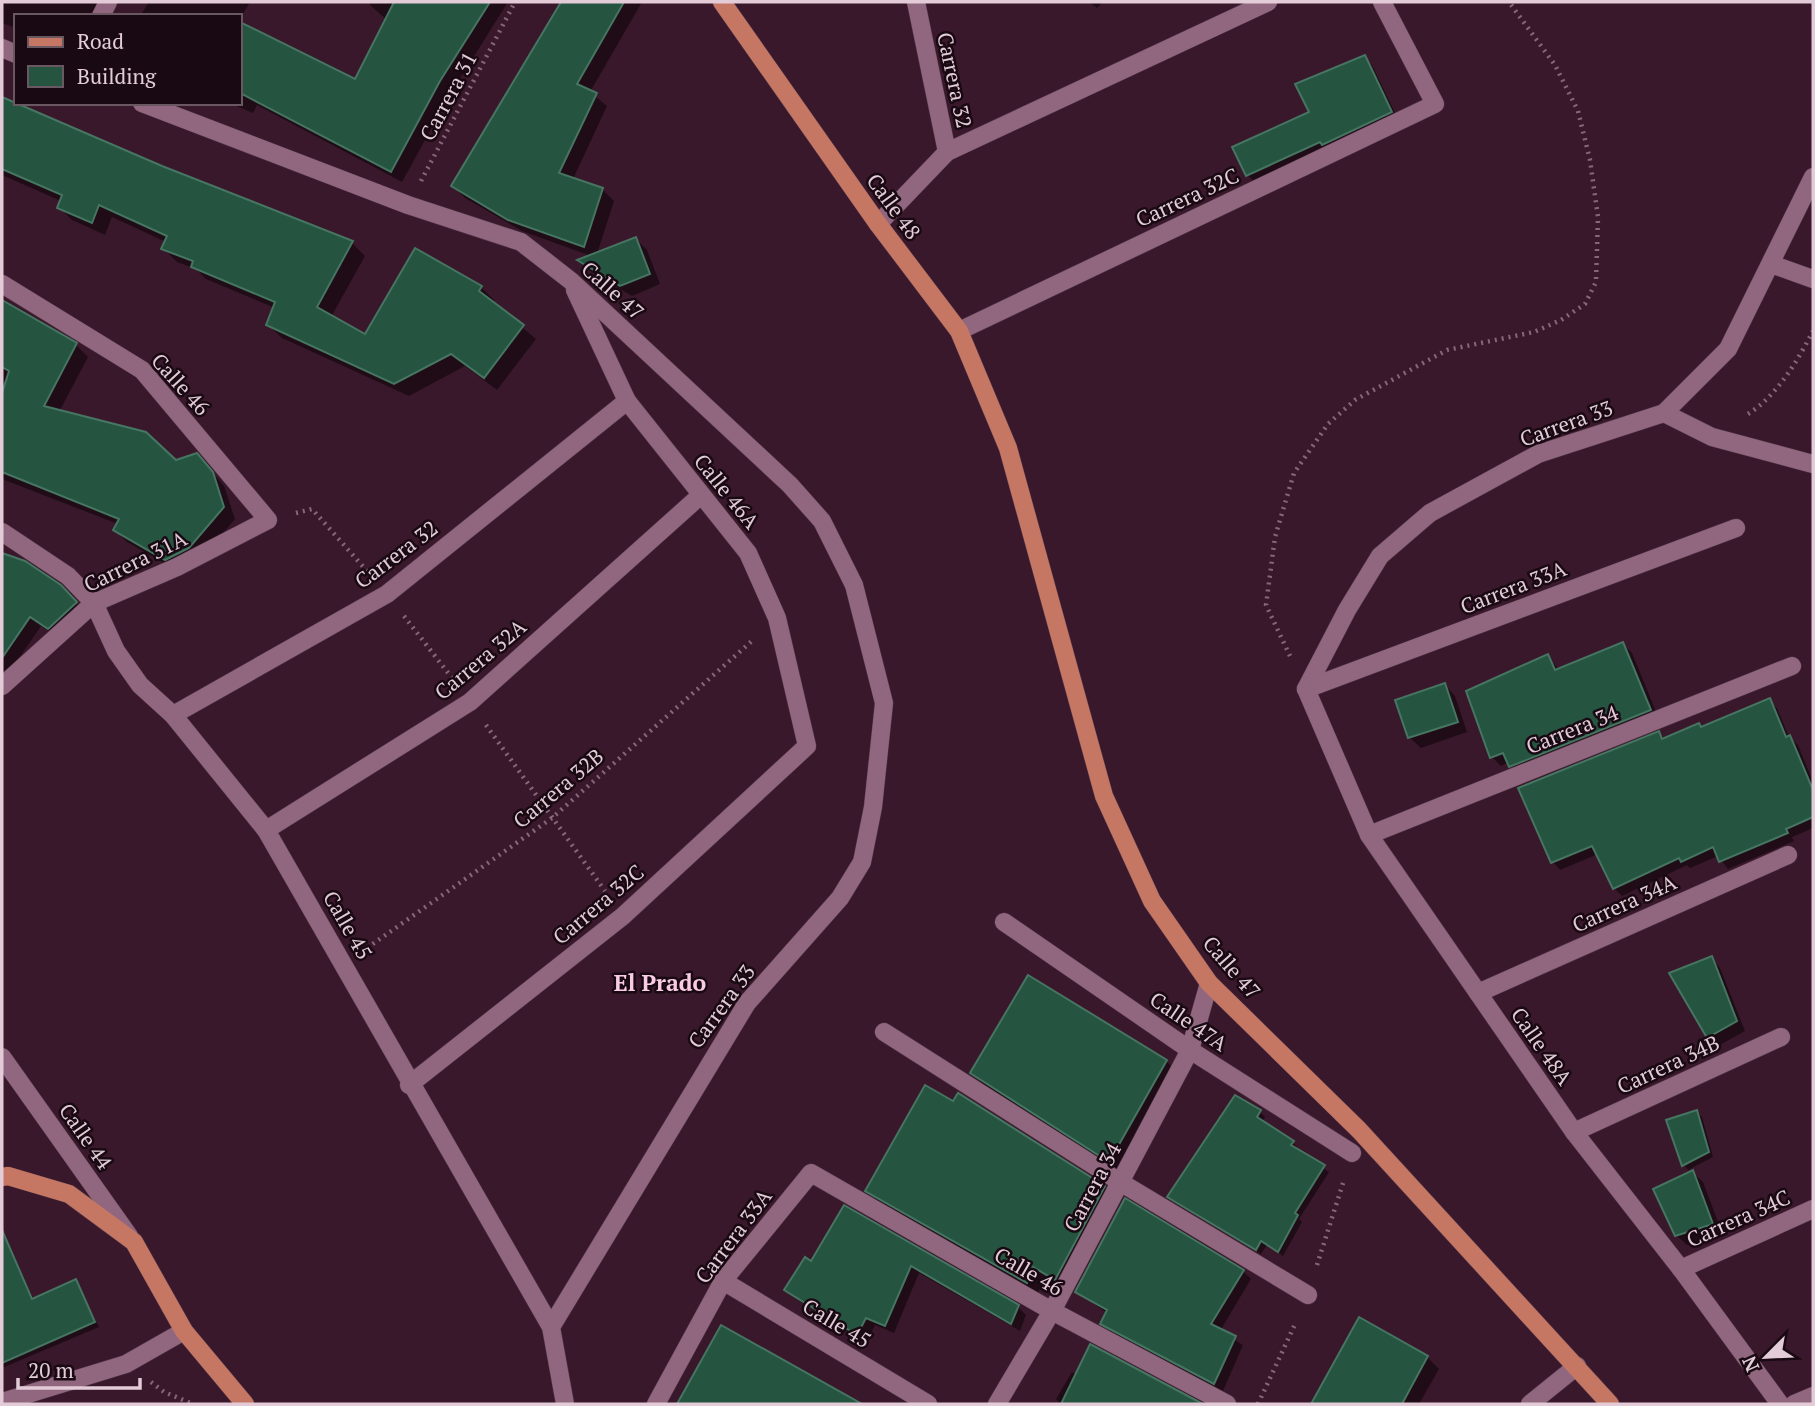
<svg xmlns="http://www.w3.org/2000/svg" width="1815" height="1406" font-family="'PT Serif',serif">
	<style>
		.shadow { fill: #0007 }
		.building { fill: #255441; stroke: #467561; stroke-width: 2 }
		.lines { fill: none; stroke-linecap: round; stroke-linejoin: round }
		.minor-casing { stroke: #523748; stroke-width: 19 }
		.major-casing { stroke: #523748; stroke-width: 19 }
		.path { stroke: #856878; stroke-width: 4.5; stroke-dasharray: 2 5; stroke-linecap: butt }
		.minor { stroke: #90677e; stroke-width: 18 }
		.major { stroke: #c57763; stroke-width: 18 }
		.labels { text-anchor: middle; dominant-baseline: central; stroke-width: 5; stroke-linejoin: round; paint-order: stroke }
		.street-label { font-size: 21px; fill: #e3ccd8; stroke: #180912 }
		.neighbourhood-label { font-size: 23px; font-weight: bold; fill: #facbe4; stroke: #180912 }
	</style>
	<rect width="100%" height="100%" fill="#3a182c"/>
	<!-- shadow -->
	<g class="shadow">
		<path d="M 2,2 L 109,2 L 102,16 L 16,16 L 16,28 L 2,23 Z"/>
		<path d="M 149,2 L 250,2 L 240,19 L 240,16 L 140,16 Z"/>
		<path d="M 371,2 L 508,2 L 451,93 L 402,182 L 257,105 L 253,113 L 229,103 L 240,103 L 240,24 L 356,82 L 387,20 L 370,5 Z"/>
		<path d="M 562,2 L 642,2 L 590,92 L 607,106 L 573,179 L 602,189 L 614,201 L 597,254 L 636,239 L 647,250 L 660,284 L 632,296 L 590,271 L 580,261 L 591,256 L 522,231 L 465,198 L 453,186 Z"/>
		<path d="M 1089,2 L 1103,2 L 1097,8 Z"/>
		<path d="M 1365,58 L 1372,65 L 1398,119 L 1255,182 L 1247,175 Z"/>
		<path d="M 2,99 L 72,133 L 74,130 L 352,243 L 365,256 L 331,317 L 366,337 L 481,287 L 494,300 L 493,303 L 536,339 L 497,390 L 465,366 L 409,396 L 282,338 L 268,325 L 275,308 L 206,279 L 196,269 L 177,262 L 164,249 L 166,242 L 112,217 L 105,235 L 72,220 L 59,207 L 61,201 L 2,175 Z"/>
		<path d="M 2,302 L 76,345 L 88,357 L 59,412 L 175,462 L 208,467 L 224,486 L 235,519 L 201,559 L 178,571 L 127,542 L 115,530 L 118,524 L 2,479 Z"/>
		<path d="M 2,555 L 24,563 L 60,586 L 86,614 L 59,638 L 41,626 L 2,683 Z"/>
		<path d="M 1623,644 L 1632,653 L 1659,719 L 1519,775 L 1509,762 L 1501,766 L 1492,757 L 1548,656 L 1559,670 Z"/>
		<path d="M 1445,685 L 1455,696 L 1467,732 L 1421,748 L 1410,738 L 1397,701 Z"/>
		<path d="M 1769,701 L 1777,708 L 1789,737 L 1798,745 L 1813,782 L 1813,828 L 1792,837 L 1794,841 L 1728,869 L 1718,856 L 1690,868 L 1687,865 L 1622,896 L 1614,888 L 1598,854 L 1560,870 L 1553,862 L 1659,733 L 1665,739 L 1703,729 Z"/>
		<path d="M 1711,958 L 1720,968 L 1745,1031 L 1718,1046 L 1708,1037 Z"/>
		<path d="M 1028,978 L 1166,1061 L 1177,1072 L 1120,1171 L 983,1084 L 972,1073 Z"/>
		<path d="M 1260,1112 L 1265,1117 L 1262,1122 L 1292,1142 L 1297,1147 L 1295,1150 L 1329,1172 L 1299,1219 L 1302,1222 L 1283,1256 L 1267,1245 L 1261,1254 L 1169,1197 Z"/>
		<path d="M 1697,1112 L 1702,1117 L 1713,1157 L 1688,1170 L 1684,1165 Z"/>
		<path d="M 1692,1172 L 1703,1182 L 1723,1235 L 1687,1245 L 1676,1235 Z"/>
		<path d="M 1104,1187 L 1115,1198 L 1066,1290 L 1044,1277 L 1038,1293 L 877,1201 L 867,1190 Z"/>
		<path d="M 844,1207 L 1017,1306 L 1026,1315 L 1020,1331 L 919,1273 L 894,1333 L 875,1325 L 866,1343 L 795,1298 L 787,1289 L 812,1264 Z"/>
		<path d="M 10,1250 L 34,1300 L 75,1281 L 99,1327 L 2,1368 L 2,1254 Z"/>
		<path d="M 1243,1271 L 1251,1279 L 1220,1331 L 1243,1345 L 1223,1391 L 1110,1332 L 1102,1323 L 1107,1313 L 1077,1292 Z"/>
		<path d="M 1360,1319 L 1427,1357 L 1439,1369 L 1419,1404 L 1313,1404 Z"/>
		<path d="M 722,1328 L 858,1404 L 679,1404 Z"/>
		<path d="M 1091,1347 L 1199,1404 L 1061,1404 L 1056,1399 L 1072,1372 L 1077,1376 Z"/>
	</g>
	<!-- building -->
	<g class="building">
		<path d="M 394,2 L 490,2 L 440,81 L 391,172 L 240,93 L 240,22 L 355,79 Z"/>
		<path d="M 561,2 L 624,2 L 577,84 L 597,93 L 559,173 L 603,188 L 584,247 L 508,220 L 451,186 Z"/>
		<path d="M 1365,55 L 1392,112 L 1322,145 L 1320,142 L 1246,176 L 1232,147 L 1309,112 L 1295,84 Z"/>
		<path d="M 2,97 L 162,166 L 353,241 L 317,307 L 365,334 L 415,248 L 482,286 L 479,291 L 524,325 L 484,378 L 451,354 L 394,384 L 266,325 L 275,302 L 191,267 L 193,261 L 161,249 L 167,236 L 99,205 L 92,223 L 57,208 L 62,195 L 2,169 Z"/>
		<path d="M 636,237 L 650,274 L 620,286 L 577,260 Z"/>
		<path d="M 2,300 L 77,343 L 44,406 L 146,432 L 176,460 L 197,453 L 213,472 L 224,507 L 189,548 L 165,560 L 113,530 L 119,519 L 2,472 L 2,393 L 9,371 L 2,367 Z"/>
		<path d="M 2,553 L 25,561 L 61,585 L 77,602 L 48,629 L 30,617 L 2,658 Z"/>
		<path d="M 1623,642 L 1651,710 L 1509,767 L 1503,753 L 1490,758 L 1466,691 L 1548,654 L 1555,670 Z"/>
		<path d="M 1445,683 L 1458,722 L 1408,738 L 1395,700 Z"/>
		<path d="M 1770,698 L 1786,737 L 1790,735 L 1813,790 L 1813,817 L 1786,829 L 1788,833 L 1719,862 L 1713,847 L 1681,862 L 1679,858 L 1613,889 L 1592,846 L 1551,863 L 1518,788 L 1659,731 L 1662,739 L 1699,723 L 1701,727 Z"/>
		<path d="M 1712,956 L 1737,1021 L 1707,1038 L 1669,973 Z"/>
		<path d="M 1028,975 L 1167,1060 L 1109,1162 L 970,1073 Z"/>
		<path d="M 925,1085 L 953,1101 L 958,1093 L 1105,1186 L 1055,1280 L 1033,1267 L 1027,1283 L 865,1191 Z"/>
		<path d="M 1235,1095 L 1261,1110 L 1257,1117 L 1294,1141 L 1291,1145 L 1325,1165 L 1295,1213 L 1298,1215 L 1278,1252 L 1261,1241 L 1256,1250 L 1167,1197 Z"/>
		<path d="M 1697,1110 L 1709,1152 L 1682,1166 L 1666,1120 Z"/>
		<path d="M 1693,1170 L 1713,1224 L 1675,1236 L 1653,1189 Z"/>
		<path d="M 1125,1198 L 1244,1270 L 1211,1324 L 1236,1336 L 1214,1384 L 1100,1324 L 1107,1310 L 1075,1292 Z"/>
		<path d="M 844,1205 L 1019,1305 L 1011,1324 L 911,1266 L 885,1326 L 866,1318 L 857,1335 L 784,1290 L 805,1257 L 811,1261 Z"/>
		<path d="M 2,1230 L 32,1299 L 76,1279 L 95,1322 L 2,1363 Z"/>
		<path d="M 1359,1317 L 1428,1356 L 1402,1404 L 1311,1404 Z"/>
		<path d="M 721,1325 L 862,1404 L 677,1404 Z"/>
		<path d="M 1090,1344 L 1203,1404 L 1061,1404 Z"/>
	</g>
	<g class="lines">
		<defs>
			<g id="minor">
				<path d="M 916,2 L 947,152"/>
				<path d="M 101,16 L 108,2"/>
				<path d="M 2,48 L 16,54"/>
				<path d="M 142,103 L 408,205 L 521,242 L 571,281 L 790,485 L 822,521 L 854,585 L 884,703 L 873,807 L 862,862 L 840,898 L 747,1003 L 551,1327"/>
				<path d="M 878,224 L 947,152 L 1268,2"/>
				<path d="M 1771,264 L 1813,279"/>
				<path d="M 2,284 L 142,370 L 268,520 L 177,567 L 94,603 L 2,686"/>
				<path d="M 959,331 L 1435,104 L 1382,2"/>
				<path d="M 1664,413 L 1712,437 L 1813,464"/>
				<path d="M 2,532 L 68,576 L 94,603 L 116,651 L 140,685 L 173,715 L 266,830 L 551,1327 L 565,1404"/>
				<path d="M 1306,689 L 1369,835 L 1574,1132 L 1681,1269 L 1780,1404"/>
				<path d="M 1306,689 L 1347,610 L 1380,556 L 1430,513 L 1538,454 L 1664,413 L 1728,349 L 1813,177"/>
				<path d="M 1306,689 L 1736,528"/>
				<path d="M 173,715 L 387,594 L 627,401"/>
				<path d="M 266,830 L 470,702 L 701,495"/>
				<path d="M 1369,835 L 1792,666"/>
				<path d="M 1004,922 L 1190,1050 L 1352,1153"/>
				<path d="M 1478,993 L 1788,855"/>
				<path d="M 884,1032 L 1120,1182 L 1308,1295"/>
				<path d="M 2,1057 L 129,1236"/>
				<path d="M 409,1085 L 623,916 L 807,746 L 777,618 L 748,553 L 627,401 L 575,290"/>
				<path d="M 1574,1132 L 1781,1037"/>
				<path d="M 1681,1269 L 1813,1209"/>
				<path d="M 723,1281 L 928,1404"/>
				<path d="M 2,1402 L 126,1364 L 184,1331"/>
				<path d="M 656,1404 L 723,1281 L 811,1173 L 1052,1311 L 1227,1404"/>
				<path d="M 997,1404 L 1052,1311 L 1190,1050 L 1209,983"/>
				<path d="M 1530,1404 L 1577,1366"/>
				<path d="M 1794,1404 L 1813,1396"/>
			</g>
			<g id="major">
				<path d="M 722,2 L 878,224 L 959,331 L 1008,448 L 1104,796 L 1152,901 L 1209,983 L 1359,1130 L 1610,1404"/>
				<path d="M 2,1177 L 8,1176 L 69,1194 L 134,1242 L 184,1331 L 245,1404"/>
			</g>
		</defs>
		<!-- minor casing -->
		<use href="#minor" class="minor-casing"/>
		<!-- major casing -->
		<use href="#major" class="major-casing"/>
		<!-- path -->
		<g class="path">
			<path d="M 421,181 L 515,2"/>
			<path d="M 1748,414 C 1777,396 1798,360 1813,331"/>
			<path d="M 296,513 L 312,509 L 367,571"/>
			<path d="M 404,616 L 452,678"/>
			<path d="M 1290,656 L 1266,605 L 1275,537 L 1294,473 L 1328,424 L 1355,400 L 1447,350 L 1534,332 L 1561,320 L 1585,304 L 1596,282 L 1598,217 L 1590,160 L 1578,111 L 1555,65 L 1509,2"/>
			<path d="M 486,725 L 605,891"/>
			<path d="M 367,948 L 552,818 L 753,640"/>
			<path d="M 1317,1265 L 1344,1180"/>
			<path d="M 151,1382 L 164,1392 L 193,1404"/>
			<path d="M 1258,1404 L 1296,1322"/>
		</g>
		<!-- minor -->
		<use href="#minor" class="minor"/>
		<!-- major -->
		<use href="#major" class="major"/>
	</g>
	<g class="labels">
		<!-- street labels -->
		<g class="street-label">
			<text transform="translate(955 80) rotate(78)">Carrera 32</text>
			<text transform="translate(448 96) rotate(-62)">Carrera 31</text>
			<text transform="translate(1187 197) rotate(-25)">Carrera 32C</text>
			<text transform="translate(894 206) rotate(54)">Calle 48</text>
			<text transform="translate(613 290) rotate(42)">Calle 47</text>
			<text transform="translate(181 384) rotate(48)">Calle 46</text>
			<text transform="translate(1566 423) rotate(-20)">Carrera 33</text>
			<text transform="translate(727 491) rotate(51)">Calle 46A</text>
			<text transform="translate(396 554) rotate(-37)">Carrera 32</text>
			<text transform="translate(135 561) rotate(-26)">Carrera 31A</text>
			<text transform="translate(1513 587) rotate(-21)">Carrera 33A</text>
			<text transform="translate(480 659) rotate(-40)">Carrera 32A</text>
			<text transform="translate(1572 729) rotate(-22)">Carrera 34</text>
			<text transform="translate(558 788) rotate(-40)">Carrera 32B</text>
			<text transform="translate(1624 903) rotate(-24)">Carrera 34A</text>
			<text transform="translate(598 904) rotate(-40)">Carrera 32C</text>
			<text transform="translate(348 925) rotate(60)">Calle 45</text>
			<text transform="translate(1232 967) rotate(49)">Calle 47</text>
			<text transform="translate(721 1006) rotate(-54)">Carrera 33</text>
			<text transform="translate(1189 1021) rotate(34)">Calle 47A</text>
			<text transform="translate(1542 1046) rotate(55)">Calle 48A</text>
			<text transform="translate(1668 1064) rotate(-25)">Carrera 34B</text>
			<text transform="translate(86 1136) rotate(55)">Calle 44</text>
			<text transform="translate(1092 1187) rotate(-62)">Carrera 34</text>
			<text transform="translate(1738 1218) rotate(-24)">Carrera 34C</text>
			<text transform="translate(733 1236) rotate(-53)">Carrera 33A</text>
			<text transform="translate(1029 1271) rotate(30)">Calle 46</text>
			<text transform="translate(837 1323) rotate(31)">Calle 45</text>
		</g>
		<!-- neighbourhood labels -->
		<g class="neighbourhood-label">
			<text x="660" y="982">El Prado</text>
		</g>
	</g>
	<!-- border -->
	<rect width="1815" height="1406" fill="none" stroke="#e3ccd8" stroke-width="7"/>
	<!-- legend -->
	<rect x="14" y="14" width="228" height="91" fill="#180912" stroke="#695761" stroke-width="2"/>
	<rect x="28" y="37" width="35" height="10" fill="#c57763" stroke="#695761" stroke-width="2"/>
	<text x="77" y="49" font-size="21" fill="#e3ccd8">Road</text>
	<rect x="28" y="66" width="35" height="21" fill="#255441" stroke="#695761" stroke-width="2"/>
	<text x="77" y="84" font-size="21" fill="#e3ccd8">Building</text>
	<!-- north arrow -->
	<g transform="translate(1766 1357) rotate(246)" stroke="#180912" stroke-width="5" paint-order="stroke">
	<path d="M0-5L12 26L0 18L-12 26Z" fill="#e3ccd8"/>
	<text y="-10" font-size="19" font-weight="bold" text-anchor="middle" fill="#e3ccd8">N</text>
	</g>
	<!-- scale -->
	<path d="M18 1378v10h122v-10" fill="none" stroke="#e3ccd8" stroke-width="3.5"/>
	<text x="28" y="1378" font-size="21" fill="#e3ccd8" stroke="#180912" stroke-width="5" paint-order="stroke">20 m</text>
</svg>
